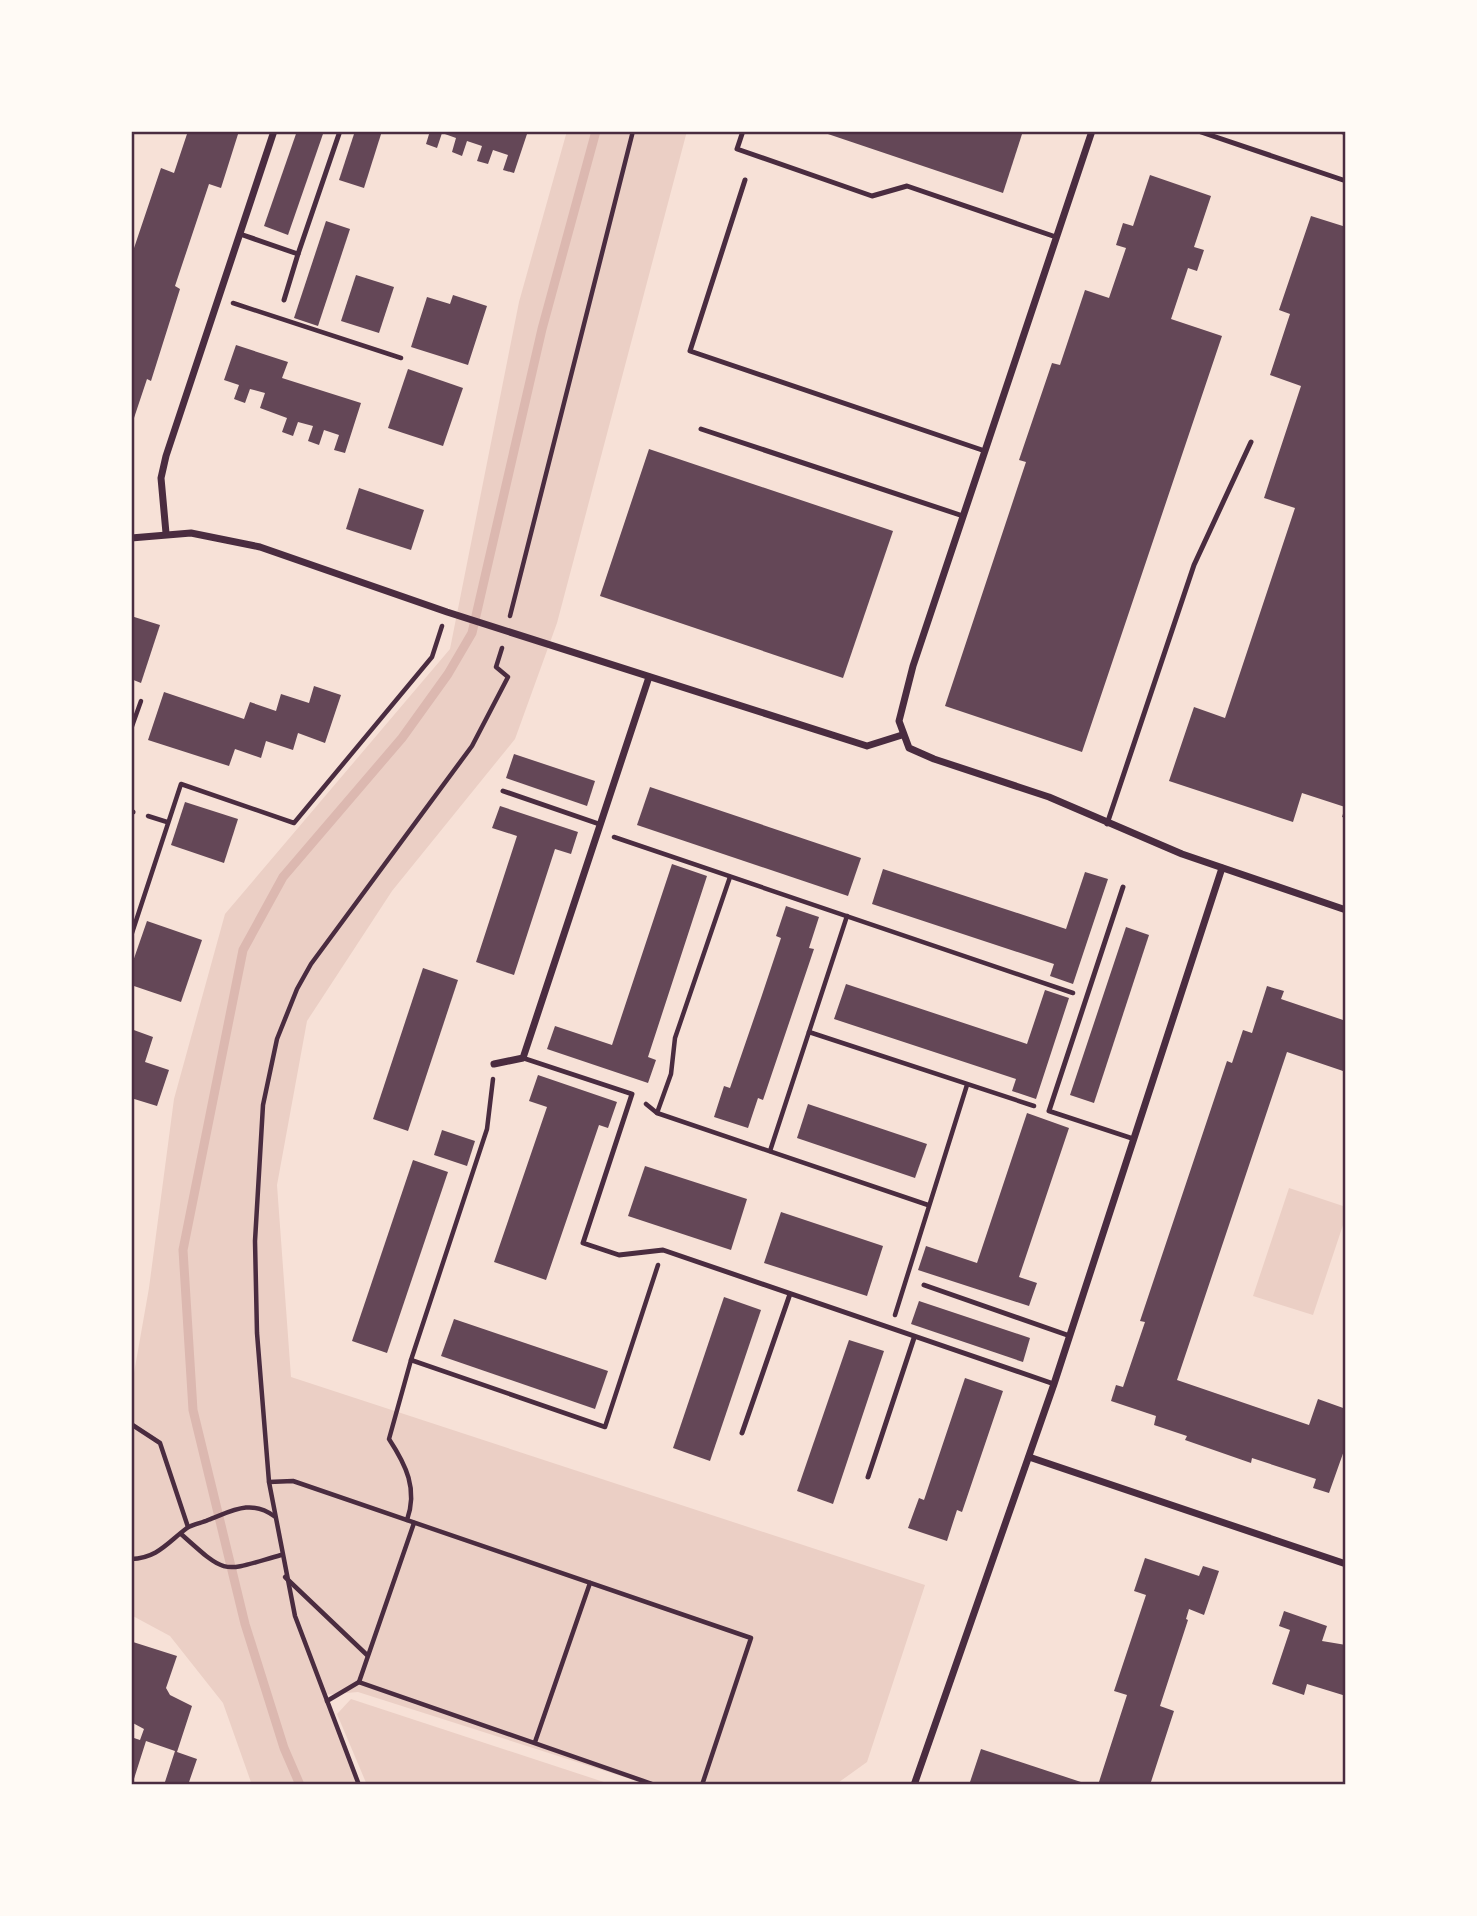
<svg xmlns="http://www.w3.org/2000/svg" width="1477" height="1916" font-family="'Archivo Narrow',sans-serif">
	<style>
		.green { fill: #ebcfc5 }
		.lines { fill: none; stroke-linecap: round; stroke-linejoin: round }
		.stream { stroke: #dcb8b0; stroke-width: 9 }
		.building { fill: #644757 }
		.path { stroke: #4a2c40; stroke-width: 4.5 }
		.service { stroke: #4a2c40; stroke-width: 5 }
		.minor { stroke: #4a2c40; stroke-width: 7 }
		.neatline { fill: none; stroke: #4a2c40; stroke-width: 2.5 }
	</style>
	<rect width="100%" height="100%" fill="#f7e1d7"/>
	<!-- green -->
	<g class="green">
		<path d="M 567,131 L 687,131 L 557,623 L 515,739 L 392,891 L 307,1021 L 277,1185 L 291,1377 L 925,1585 L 867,1762 L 835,1785 L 649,1785 L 358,1692 L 323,1695 L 361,1785 L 252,1785 L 223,1703 L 170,1636 L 131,1615 L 131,1390 L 149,1288 L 174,1099 L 225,914 L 450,649 L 519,302 Z"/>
		<path d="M 1289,1188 L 1346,1207 L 1346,1216 L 1313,1315 L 1253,1296 Z"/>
		<path d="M 351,1699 L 613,1785 L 367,1785 L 337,1714 Z"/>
	</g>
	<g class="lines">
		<!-- stream -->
		<path class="stream" d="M 300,1785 L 284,1748 L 245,1624 L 193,1410 L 183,1250 L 243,950 L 283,877 L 402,738 L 448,674 L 472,633 L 542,329 L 596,131"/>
	</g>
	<!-- building -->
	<g class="building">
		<path d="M 188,131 L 239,131 L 221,188 L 209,184 L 175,286 L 180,289 L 151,381 L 147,379 L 131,427 L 131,257 L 161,168 L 174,173 Z"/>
		<path d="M 297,131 L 324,131 L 288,235 L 264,226 Z"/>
		<path d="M 355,131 L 382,131 L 364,188 L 339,180 Z"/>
		<path d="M 430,131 L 528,131 L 514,173 L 503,170 L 508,155 L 493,150 L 488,164 L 477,161 L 482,146 L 467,141 L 462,156 L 452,152 L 456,138 L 442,133 L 437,148 L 426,144 Z"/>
		<path d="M 819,131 L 1023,131 L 1003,193 Z"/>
		<path d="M 1150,175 L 1211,196 L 1194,247 L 1204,250 L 1197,271 L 1188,268 L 1171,319 L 1222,336 L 1082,752 L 945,706 L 1026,462 L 1019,460 L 1052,363 L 1060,365 L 1085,290 L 1109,298 L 1126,248 L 1116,245 L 1123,223 L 1133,226 Z"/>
		<path d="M 1311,216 L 1346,227 L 1346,818 L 1342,817 L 1345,807 L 1302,793 L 1293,822 L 1169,781 L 1194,707 L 1225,718 L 1295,508 L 1264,498 L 1301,386 L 1270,375 L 1290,314 L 1279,310 Z"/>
		<path d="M 326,221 L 350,229 L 318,326 L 294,318 Z"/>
		<path d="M 356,275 L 394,287 L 379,333 L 341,321 Z"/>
		<path d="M 453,295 L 487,306 L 468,365 L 411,347 L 427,297 L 450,304 Z"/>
		<path d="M 236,345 L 288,362 L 282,378 L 361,403 L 345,453 L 334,450 L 339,435 L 324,430 L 319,445 L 308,441 L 313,426 L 298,422 L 293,436 L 282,432 L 287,418 L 260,408 L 265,393 L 250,389 L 245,403 L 234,399 L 239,385 L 224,380 Z"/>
		<path d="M 408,369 L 463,388 L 443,446 L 388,428 Z"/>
		<path d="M 649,449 L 893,531 L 843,678 L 600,596 Z"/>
		<path d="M 359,488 L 424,510 L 411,550 L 346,529 Z"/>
		<path d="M 131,616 L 160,625 L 141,683 L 131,679 Z"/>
		<path d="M 314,686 L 341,695 L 325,743 L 298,733 L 293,750 L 266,741 L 261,758 L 235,749 L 229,766 L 148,740 L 164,692 L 244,719 L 250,702 L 276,711 L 281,694 L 309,703 Z"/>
		<path d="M 514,754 L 595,781 L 587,806 L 506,778 Z"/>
		<path d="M 650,787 L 861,858 L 848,896 L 637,825 Z"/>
		<path d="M 185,802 L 238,819 L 224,863 L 171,845 Z"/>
		<path d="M 500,806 L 578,832 L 571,854 L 555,849 L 514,975 L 476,962 L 517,836 L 492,828 Z"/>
		<path d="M 672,864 L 707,876 L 648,1057 L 656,1060 L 648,1083 L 547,1049 L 555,1026 L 612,1045 Z"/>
		<path d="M 883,869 L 1066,929 L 1085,872 L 1108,879 L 1073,984 L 1050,976 L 1054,964 L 872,904 Z"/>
		<path d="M 786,906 L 819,917 L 809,948 L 814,949 L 763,1100 L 758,1098 L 748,1128 L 714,1117 L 724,1086 L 730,1088 L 761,998 L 781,938 L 776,936 Z"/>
		<path d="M 147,921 L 202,940 L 181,1002 L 131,985 L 131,967 Z"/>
		<path d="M 1126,927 L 1149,935 L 1094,1103 L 1070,1095 Z"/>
		<path d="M 423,968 L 458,980 L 408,1131 L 373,1119 Z"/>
		<path d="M 846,984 L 1027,1044 L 1045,990 L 1069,998 L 1036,1099 L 1012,1091 L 1016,1079 L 834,1019 Z"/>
		<path d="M 1267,986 L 1284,991 L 1281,999 L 1346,1021 L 1346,1072 L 1287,1052 L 1177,1380 L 1309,1425 L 1318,1399 L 1346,1409 L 1346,1445 L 1329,1493 L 1313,1488 L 1316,1479 L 1252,1458 L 1251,1463 L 1185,1440 L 1187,1436 L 1154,1425 L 1156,1416 L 1111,1401 L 1116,1385 L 1123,1387 L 1145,1322 L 1140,1321 L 1227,1061 L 1232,1063 L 1243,1030 L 1252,1033 Z"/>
		<path d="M 131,1029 L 153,1037 L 145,1062 L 169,1070 L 157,1106 L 131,1098 Z"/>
		<path d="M 538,1075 L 617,1102 L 608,1128 L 599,1125 L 546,1280 L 494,1262 L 547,1107 L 529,1101 Z"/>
		<path d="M 808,1104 L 927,1144 L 915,1178 L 797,1138 Z"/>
		<path d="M 1027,1113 L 1069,1128 L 1019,1277 L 1037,1283 L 1029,1306 L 918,1270 L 926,1246 L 977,1263 Z"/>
		<path d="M 442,1130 L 475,1141 L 467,1166 L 434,1155 Z"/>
		<path d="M 413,1160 L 448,1172 L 387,1353 L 352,1341 Z"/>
		<path d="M 645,1166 L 747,1199 L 731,1250 L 628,1216 Z"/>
		<path d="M 781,1212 L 883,1246 L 867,1296 L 764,1263 Z"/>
		<path d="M 724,1297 L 761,1310 L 710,1461 L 673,1448 Z"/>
		<path d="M 919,1301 L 1030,1338 L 1023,1362 L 911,1324 Z"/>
		<path d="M 454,1319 L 608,1371 L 595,1409 L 441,1356 Z"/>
		<path d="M 849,1340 L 884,1351 L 833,1504 L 797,1491 Z"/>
		<path d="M 965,1378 L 1003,1391 L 962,1512 L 957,1510 L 947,1541 L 908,1528 L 919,1498 L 924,1500 Z"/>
		<path d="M 1145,1558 L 1199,1576 L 1203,1566 L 1219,1571 L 1204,1615 L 1189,1609 L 1186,1619 L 1188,1620 L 1160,1706 L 1174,1711 L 1150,1785 L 1098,1785 L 1127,1695 L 1114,1691 L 1146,1595 L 1134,1591 Z"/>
		<path d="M 1284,1611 L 1327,1626 L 1322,1641 L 1346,1645 L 1346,1696 L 1307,1684 L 1304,1695 L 1272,1684 L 1290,1630 L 1279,1626 Z"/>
		<path d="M 133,1642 L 177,1656 L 166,1688 L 170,1695 L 192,1706 L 177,1752 L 197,1759 L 188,1785 L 164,1785 L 175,1751 L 146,1741 L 133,1782 L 141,1785 L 131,1785 L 131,1737 L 140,1740 L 144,1729 L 131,1722 Z"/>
		<path d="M 981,1749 L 1087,1784 L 1087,1785 L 969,1785 Z"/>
	</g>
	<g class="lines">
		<!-- path -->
		<g class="path">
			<path d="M 233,303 L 401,358"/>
			<path d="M 510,616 L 633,131"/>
			<path d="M 131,729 L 141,701"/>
			<path d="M 148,816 L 167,822"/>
			<path d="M 614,837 L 1073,993"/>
			<path d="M 131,936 L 181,784 L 294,823 L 432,657 L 442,626"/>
			<path d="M 809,1032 L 1034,1106"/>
			<path d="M 493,1079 L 487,1129 L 411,1360 L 605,1427 L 658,1265"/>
			<path d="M 646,1104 L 657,1113 L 928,1205"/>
			<path d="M 657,1113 L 671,1074 L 675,1038 L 730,877"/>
			<path d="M 770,1151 L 847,916"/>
			<path d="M 895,1315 L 967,1085"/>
			<path d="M 131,1424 L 160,1443 L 188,1527"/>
			<path d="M 269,1482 L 293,1481 L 751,1638 L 702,1785"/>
			<path d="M 407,1520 C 418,1489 406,1465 389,1439 L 411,1360"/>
			<path d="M 181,1534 C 228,1576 221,1572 281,1555"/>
			<path d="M 131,1559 C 158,1558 168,1542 187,1528 C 193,1524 202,1523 208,1520 C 232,1511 251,1499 274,1516"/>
			<path d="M 285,1577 L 367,1655"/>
			<path d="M 359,1682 L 414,1523"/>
			<path d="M 327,1701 L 359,1682 L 655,1785"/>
			<path d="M 535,1742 L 590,1583"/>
			<path d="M 359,1785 L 295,1616 L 269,1482 L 257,1333 L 255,1241 L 263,1105 L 277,1039 L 297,989 L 311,964 L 472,746 L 508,677 L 496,667 L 502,648"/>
		</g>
		<!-- service -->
		<g class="service">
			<path d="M 743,131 L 737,149 L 872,196 L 907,186 L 1056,237"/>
			<path d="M 1198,131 L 1346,181"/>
			<path d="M 1340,131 L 1346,133"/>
			<path d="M 745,180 L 690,351 L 985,451"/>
			<path d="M 240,234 L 298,254 L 340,131"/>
			<path d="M 284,300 L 298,254"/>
			<path d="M 701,429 L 963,516"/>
			<path d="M 503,791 L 599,824"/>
			<path d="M 131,812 L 133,812"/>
			<path d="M 1107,824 L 1194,565 L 1251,442"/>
			<path d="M 1123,887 L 1049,1111 L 1134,1139"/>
			<path d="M 523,1058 L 632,1094 L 583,1243 L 619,1255 L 663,1250 L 1054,1384"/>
			<path d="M 924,1285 L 1070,1336"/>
			<path d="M 742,1433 L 790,1294"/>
			<path d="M 868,1477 L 914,1338"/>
		</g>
		<!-- minor -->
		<g class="minor">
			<path d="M 1092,131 L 913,666 L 899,721 L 909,748 L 934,759 L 1049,797 L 1182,854 L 1346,910"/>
			<path d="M 166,533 L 161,478 L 166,456 L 274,131"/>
			<path d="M 131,538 L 191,533 L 260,547 L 447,612 L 867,746 L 902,735"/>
			<path d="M 494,1064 L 523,1058 L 649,677"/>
			<path d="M 1029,1457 L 1346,1564"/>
			<path d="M 914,1785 L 1054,1384 L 1222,868"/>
		</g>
	</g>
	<!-- border -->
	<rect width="1477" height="1916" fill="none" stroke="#fffaf5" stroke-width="266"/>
	<rect x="133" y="133" width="1211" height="1650" class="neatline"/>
</svg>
